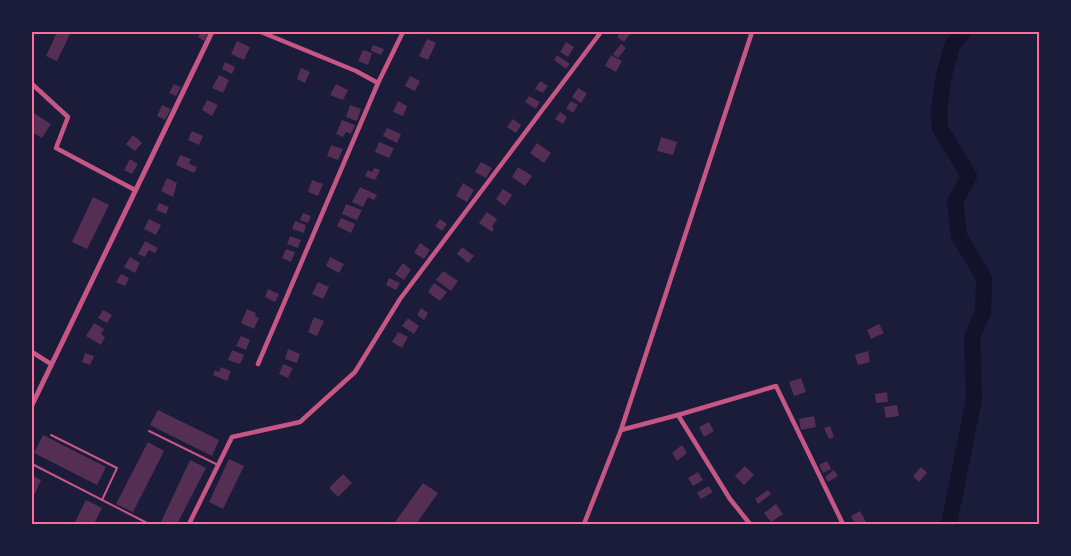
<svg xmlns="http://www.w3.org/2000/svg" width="1071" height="556" font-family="'IBM Plex Sans',sans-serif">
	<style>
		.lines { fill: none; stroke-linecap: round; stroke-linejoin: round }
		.river { stroke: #12122b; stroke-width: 16 }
		.building { fill: #542f53 }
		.service { stroke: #c65784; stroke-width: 2 }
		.minor { stroke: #c65784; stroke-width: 4.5 }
		.tertiary { stroke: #c65784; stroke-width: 5 }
		.neatline { fill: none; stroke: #ff6b9d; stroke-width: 2 }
	</style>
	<rect width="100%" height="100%" fill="#1b1b3a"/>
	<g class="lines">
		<!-- river -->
		<path class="river" d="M 949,524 L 974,399 L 972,337 L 983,312 L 984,278 L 959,236 L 955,202 L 969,176 L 940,128 L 939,110 L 944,75 L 952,46 L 963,32"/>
	</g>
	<!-- building -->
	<g class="building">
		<path d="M 57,32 L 70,34 L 57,61 L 46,56 Z"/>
		<path d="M 201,32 L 209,32 L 204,41 L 198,37 Z"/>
		<path d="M 621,32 L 628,32 L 630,34 L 624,42 L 617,37 Z"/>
		<path d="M 427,39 L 436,43 L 428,60 L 419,56 Z"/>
		<path d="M 237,41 L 250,47 L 244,60 L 231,54 Z"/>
		<path d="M 566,42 L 574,47 L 568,57 L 560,52 Z"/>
		<path d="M 621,44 L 626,48 L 618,58 L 613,54 Z"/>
		<path d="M 373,45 L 384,49 L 381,55 L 371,51 Z"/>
		<path d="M 363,50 L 372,53 L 368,65 L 358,61 Z"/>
		<path d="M 557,55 L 570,64 L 566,69 L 554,60 Z"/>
		<path d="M 611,55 L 622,61 L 616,72 L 605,66 Z"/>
		<path d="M 225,62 L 235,67 L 232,74 L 222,69 Z"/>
		<path d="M 301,68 L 310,72 L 305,83 L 297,79 Z"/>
		<path d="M 219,75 L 229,80 L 223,93 L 212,88 Z"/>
		<path d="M 410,76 L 420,81 L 415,91 L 405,86 Z"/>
		<path d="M 540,81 L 548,86 L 543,93 L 535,89 Z"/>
		<path d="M 174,84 L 181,87 L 176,96 L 169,93 Z"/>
		<path d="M 336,84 L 348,90 L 343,100 L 330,95 Z"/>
		<path d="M 578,88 L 587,93 L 581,103 L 572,97 Z"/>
		<path d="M 529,96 L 540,102 L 536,109 L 525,102 Z"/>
		<path d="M 207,100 L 218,105 L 212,116 L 202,110 Z"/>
		<path d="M 398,101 L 407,106 L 403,116 L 393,112 Z"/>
		<path d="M 571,101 L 578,105 L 573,113 L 566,108 Z"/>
		<path d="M 162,105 L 171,109 L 165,120 L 157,116 Z"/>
		<path d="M 350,105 L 361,109 L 357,121 L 346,117 Z"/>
		<path d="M 32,112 L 51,124 L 42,138 L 32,132 Z"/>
		<path d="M 560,112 L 567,117 L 563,124 L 555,119 Z"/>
		<path d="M 513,119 L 521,125 L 516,133 L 507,127 Z"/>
		<path d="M 342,120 L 355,125 L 351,134 L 346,132 L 343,137 L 336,134 Z"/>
		<path d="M 387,128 L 401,134 L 397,143 L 383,136 Z"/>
		<path d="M 192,131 L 203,136 L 199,145 L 188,140 Z"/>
		<path d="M 133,135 L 142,143 L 135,151 L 126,144 Z"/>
		<path d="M 661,137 L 677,142 L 673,155 L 657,151 Z"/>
		<path d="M 379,142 L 394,148 L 389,158 L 375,152 Z"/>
		<path d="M 537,143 L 551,153 L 544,163 L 530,153 Z"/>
		<path d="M 331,145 L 343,149 L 338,160 L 327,156 Z"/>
		<path d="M 180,155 L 191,159 L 189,164 L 197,167 L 194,173 L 176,165 Z"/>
		<path d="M 130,159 L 138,164 L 132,174 L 124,170 Z"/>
		<path d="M 481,162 L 492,168 L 486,178 L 475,172 Z"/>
		<path d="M 518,167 L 532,176 L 525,186 L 512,177 Z"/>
		<path d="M 374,168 L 380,170 L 375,180 L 365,176 L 368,170 L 372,172 Z"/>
		<path d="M 167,178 L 177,183 L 173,197 L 161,191 Z"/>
		<path d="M 312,180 L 323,184 L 318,196 L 308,192 Z"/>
		<path d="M 463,183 L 474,190 L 467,202 L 456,196 Z"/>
		<path d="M 360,187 L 377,195 L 374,200 L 368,197 L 363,207 L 352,202 Z"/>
		<path d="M 503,189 L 512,195 L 505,206 L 496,199 Z"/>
		<path d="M 93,197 L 109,205 L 87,249 L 72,242 Z"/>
		<path d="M 159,203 L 169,207 L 166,214 L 156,210 Z"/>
		<path d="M 346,204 L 362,210 L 357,220 L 342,214 Z"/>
		<path d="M 487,212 L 497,219 L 492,227 L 494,228 L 492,232 L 479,223 Z"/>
		<path d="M 303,213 L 311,216 L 308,223 L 300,220 Z"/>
		<path d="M 341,218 L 355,224 L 351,233 L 337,226 Z"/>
		<path d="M 149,219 L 161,225 L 156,235 L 144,229 Z"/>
		<path d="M 440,219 L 447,224 L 442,231 L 435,226 Z"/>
		<path d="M 295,221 L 306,225 L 304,233 L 292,229 Z"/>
		<path d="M 290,236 L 301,240 L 298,248 L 287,244 Z"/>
		<path d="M 145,241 L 158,248 L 155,253 L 149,250 L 145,257 L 138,254 Z"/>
		<path d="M 420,243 L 430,250 L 424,259 L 414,253 Z"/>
		<path d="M 462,247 L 474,256 L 468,263 L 457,254 Z"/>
		<path d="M 286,249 L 295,252 L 291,262 L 282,258 Z"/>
		<path d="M 130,257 L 140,263 L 135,273 L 124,267 Z"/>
		<path d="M 330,257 L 344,264 L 339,273 L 326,266 Z"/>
		<path d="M 403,263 L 411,270 L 404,280 L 395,274 Z"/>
		<path d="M 443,271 L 458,281 L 451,291 L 436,280 Z"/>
		<path d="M 121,274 L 129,278 L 125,286 L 116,282 Z"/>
		<path d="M 389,278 L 400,283 L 396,290 L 386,285 Z"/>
		<path d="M 318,282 L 329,287 L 323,299 L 312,294 Z"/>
		<path d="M 434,283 L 447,292 L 440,301 L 428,292 Z"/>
		<path d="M 268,289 L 279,294 L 275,302 L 265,297 Z"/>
		<path d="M 421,308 L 428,313 L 424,320 L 417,315 Z"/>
		<path d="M 247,309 L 256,313 L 255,316 L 259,318 L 254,329 L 241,323 Z"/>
		<path d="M 103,310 L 112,315 L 107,323 L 98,318 Z"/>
		<path d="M 314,317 L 324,321 L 317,336 L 308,332 Z"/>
		<path d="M 408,318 L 419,326 L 414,334 L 402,326 Z"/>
		<path d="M 94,323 L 104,329 L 101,334 L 105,337 L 101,345 L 86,336 Z"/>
		<path d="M 879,324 L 884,333 L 871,339 L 867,330 Z"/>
		<path d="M 398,332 L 408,337 L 402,348 L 392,342 Z"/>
		<path d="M 241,336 L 250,340 L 246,350 L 236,346 Z"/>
		<path d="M 288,349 L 300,354 L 297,363 L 285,359 Z"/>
		<path d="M 232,350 L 244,355 L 240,364 L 228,360 Z"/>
		<path d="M 868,351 L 870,362 L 858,365 L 855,355 Z"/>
		<path d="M 85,353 L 94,356 L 90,365 L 82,362 Z"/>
		<path d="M 283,364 L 293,368 L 288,378 L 279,374 Z"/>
		<path d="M 221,367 L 231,371 L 227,381 L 213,375 L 215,370 L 219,372 Z"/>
		<path d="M 801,378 L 806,392 L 794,396 L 789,382 Z"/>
		<path d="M 887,392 L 888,402 L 876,403 L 875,394 Z"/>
		<path d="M 897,405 L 899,416 L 886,418 L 884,407 Z"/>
		<path d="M 158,410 L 219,440 L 212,456 L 150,425 Z"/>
		<path d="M 814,416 L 816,427 L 801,430 L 799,419 Z"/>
		<path d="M 709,422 L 714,431 L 704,437 L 699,427 Z"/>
		<path d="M 830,426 L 834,437 L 829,439 L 824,428 Z"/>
		<path d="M 43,435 L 106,467 L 97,485 L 34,453 Z"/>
		<path d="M 148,442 L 164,451 L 133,512 L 116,504 Z"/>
		<path d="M 682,445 L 687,453 L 677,461 L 672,453 Z"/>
		<path d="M 229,459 L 244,466 L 223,509 L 209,502 Z"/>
		<path d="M 190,460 L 206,468 L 177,524 L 160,524 Z"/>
		<path d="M 827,461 L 831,469 L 823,473 L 819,465 Z"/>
		<path d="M 745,466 L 754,475 L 744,485 L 735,476 Z"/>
		<path d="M 921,467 L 927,473 L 919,482 L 913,476 Z"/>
		<path d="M 834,470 L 838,476 L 828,482 L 825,477 Z"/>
		<path d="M 698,472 L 703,480 L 693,486 L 688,478 Z"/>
		<path d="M 343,474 L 352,483 L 338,497 L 329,488 Z"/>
		<path d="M 32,475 L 41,480 L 32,500 Z"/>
		<path d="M 423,483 L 438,493 L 416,524 L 399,524 L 395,522 Z"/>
		<path d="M 708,486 L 713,492 L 701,499 L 697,493 Z"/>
		<path d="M 768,490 L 771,494 L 758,504 L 755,499 Z"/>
		<path d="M 86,500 L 102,508 L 94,524 L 74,524 Z"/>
		<path d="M 776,504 L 783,514 L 771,522 L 764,513 Z"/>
		<path d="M 860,511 L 866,522 L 855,524 L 851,516 Z"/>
	</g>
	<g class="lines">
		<!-- service -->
		<g class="service">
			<path d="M 149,431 L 218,465"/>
			<path d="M 51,435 L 117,468 L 102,500"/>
			<path d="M 32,464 L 149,524"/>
		</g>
		<!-- minor -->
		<g class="minor">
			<path d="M 261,32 L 356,71 L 378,83"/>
			<path d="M 32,84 L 68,117 L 56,148 L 135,190"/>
			<path d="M 32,352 L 51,364"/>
			<path d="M 258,364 L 378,83 L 403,32"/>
			<path d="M 678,415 L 776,386 L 843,524"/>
			<path d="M 621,430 L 678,415 L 730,499 L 750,524"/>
			<path d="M 189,524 L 232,437 L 300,422 L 355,372 L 400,299 L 601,32"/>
			<path d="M 584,524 L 621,430 L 752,32"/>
		</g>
		<!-- tertiary -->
		<path class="tertiary" d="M 32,405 L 212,32"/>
	</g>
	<!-- border -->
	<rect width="1071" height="556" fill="none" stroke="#1b1b3a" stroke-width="66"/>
	<rect x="33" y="33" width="1005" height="490" class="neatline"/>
</svg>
